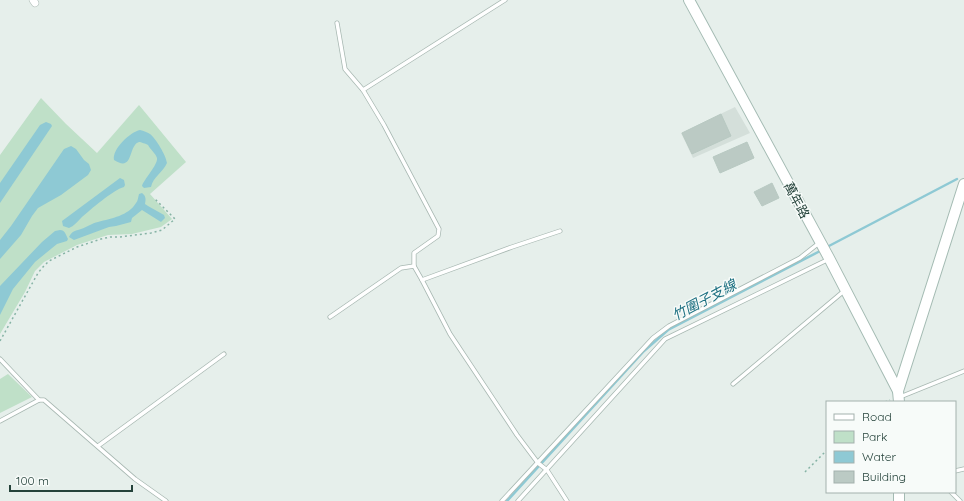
<svg xmlns="http://www.w3.org/2000/svg" width="964" height="501" font-family="Quicksand,'Noto Sans TC',sans-serif">
	<style>
		.built { fill: #d4dfda }
		.green { fill: #bfe0c8 }
		.water { fill: #8ec9d4 }
		.lines { fill: none; stroke-linecap: round; stroke-linejoin: round }
		.stream { stroke: #8ec9d4; stroke-width: 2.5 }
		.building { fill: #bbcac4; stroke: #b8c9c2 }
		.lane-casing { stroke: #a8b8b2; stroke-width: 5 }
		.street-casing { stroke: #a8b8b2; stroke-width: 8 }
		.secondary-casing { stroke: #a4bbb3; stroke-width: 12 }
		.path { stroke: #86b3a5; stroke-width: 1.5; stroke-dasharray: 2 3; stroke-linecap: butt }
		.lane { stroke: #fff; stroke-width: 3.5 }
		.street { stroke: #fff; stroke-width: 7 }
		.secondary { stroke: #fff; stroke-width: 10 }
		.labels { text-anchor: middle; dominant-baseline: central; stroke-width: 3; stroke-linejoin: round; paint-order: stroke }
		.street-label { font-size: 13px; fill: #24423a; stroke: #f7fbf9 }
		.water-label { font-size: 14px; font-style: italic; fill: #1c6f80; stroke: #f7fbf9 }
	</style>
	<rect width="100%" height="100%" fill="#e6efeb"/>
	<!-- built -->
	<path class="built" d="M 735,107 L 750,133 L 693,158 L 681,133 Z"/>
	<!-- green -->
	<g class="green">
		<path d="M 41,98 L 66,124 L 97,153 L 139,105 L 186,162 L 150,194 L 172,219 L 161,227 L 132,234 L 108,235 L 77,245 L 44,262 L 35,271 L 25,292 L 0,334 L 0,155 Z"/>
		<path d="M 8,374 L 32,397 L 0,413 L 0,379 Z"/>
	</g>
	<!-- water -->
	<g class="water">
		<path d="M 46,122 L 51,124 L 52,126 L 0,203 L 0,183 L 40,125 Z"/>
		<path d="M 140,130 C 144,131 147,132 150,134 C 156,139 166,155 167,163 C 163,172 153,177 151,187 L 144,188 L 142,186 C 144,179 158,165 157,158 C 156,154 150,149 148,145 C 146,144 141,142 139,142 C 128,145 134,173 114,160 C 112,149 130,132 140,130 Z"/>
		<path d="M 71,146 L 76,149 L 84,160 L 89,164 L 91,170 L 88,175 L 61,195 L 38,208 L 32,216 L 21,235 L 0,259 L 0,240 L 11,226 L 64,149 Z"/>
		<path d="M 120,178 L 124,180 L 125,185 L 124,187 C 113,190 90,210 81,218 C 77,222 74,226 69,228 L 63,226 L 62,221 Z"/>
		<path d="M 142,193 C 146,196 146,199 145,204 L 148,206 L 164,215 L 165,218 L 161,222 L 142,210 L 132,218 L 131,222 L 116,226 L 109,227 L 74,240 L 69,237 C 72,231 75,231 81,229 C 87,227 92,223 98,222 C 112,218 128,216 136,203 C 138,201 138,197 139,194 Z"/>
		<path d="M 60,230 C 65,230 66,235 68,239 L 67,241 L 57,244 L 35,262 L 13,289 L 0,315 L 0,286 L 42,242 L 55,231 Z"/>
	</g>
	<g class="lines">
		<!-- stream -->
		<g class="stream">
			<path d="M 827,247 L 957,179"/>
			<path d="M 507,501 L 644,351 L 668,330 L 822,250"/>
		</g>
	</g>
	<!-- building -->
	<g class="building">
		<path d="M 721,114 L 731,136 L 692,154 L 682,133 Z"/>
		<path d="M 747,142 L 754,158 L 720,173 L 713,157 Z"/>
		<path d="M 772,183 L 779,198 L 762,206 L 754,192 Z"/>
	</g>
	<g class="lines">
		<defs>
			<g id="lane">
				<path d="M 337,23 L 345,69 L 363,90 L 384,125 L 439,229 L 438,236 L 414,253 L 414,266 L 422,280 L 450,334 L 517,435 L 538,463 L 547,470 L 567,501"/>
				<path d="M 363,90 L 505,0"/>
				<path d="M 422,280 L 512,247 L 560,231"/>
				<path d="M 330,317 L 401,268 L 414,266"/>
				<path d="M 0,359 L 39,400"/>
				<path d="M 733,384 L 844,291"/>
				<path d="M 900,397 L 964,371"/>
				<path d="M 0,421 L 39,400 L 44,400 L 135,479 L 166,501"/>
				<path d="M 98,446 L 224,354"/>
				<path d="M 955,471 L 964,469"/>
				<path d="M 951,492 L 960,501"/>
				<path d="M 502,501 L 653,338 L 669,326 L 800,258 L 819,243"/>
				<path d="M 518,501 L 665,339 L 829,259"/>
			</g>
			<path id="street" d="M 33,0 L 35,3"/>
			<g id="secondary">
				<path d="M 689,0 L 829,258 L 898,391 L 899,402"/>
				<path d="M 898,391 L 964,184"/>
				<path d="M 899,501 L 899,492"/>
			</g>
		</defs>
		<!-- lane casing -->
		<use href="#lane" class="lane-casing"/>
		<!-- street casing -->
		<use href="#street" class="street-casing"/>
		<!-- secondary casing -->
		<use href="#secondary" class="secondary-casing"/>
		<!-- path -->
		<g class="path">
			<path d="M 0,341 L 38,273 L 43,267 L 49,261 L 77,247 L 101,239 L 110,237 L 120,237 L 151,233 L 162,230 L 175,219 L 154,198"/>
			<path d="M 885,402 L 890,400"/>
			<path d="M 805,472 L 827,450"/>
		</g>
		<!-- lane -->
		<use href="#lane" class="lane"/>
		<!-- street -->
		<use href="#street" class="street"/>
		<!-- secondary -->
		<use href="#secondary" class="secondary"/>
	</g>
	<g class="labels">
		<!-- street labels -->
		<g class="street-label">
			<text transform="translate(797 200) rotate(62)">萬年路</text>
		</g>
		<!-- water labels -->
		<g class="water-label">
			<text transform="translate(704 300) rotate(-28)">竹圍子支線</text>
		</g>
	</g>
	<!-- legend -->
	<rect x="826" y="401" width="130" height="92" fill="#f7fbf9" stroke="#a3b1ad"/>
	<rect x="834" y="414" width="20" height="6" fill="#ffffff" stroke="#a3b1ad"/>
	<text x="862" y="421" font-size="12" fill="#24423a">Road</text>
	<rect x="834" y="431" width="20" height="12" fill="#bfe0c8" stroke="#a3b1ad"/>
	<text x="862" y="441" font-size="12" fill="#24423a">Park</text>
	<rect x="834" y="451" width="20" height="12" fill="#8ec9d4" stroke="#a3b1ad"/>
	<text x="862" y="461" font-size="12" fill="#24423a">Water</text>
	<rect x="834" y="471" width="20" height="12" fill="#bbcac4" stroke="#a3b1ad"/>
	<text x="862" y="481" font-size="12" fill="#24423a">Building</text>
	<!-- scale -->
	<path d="M10 485v6h122v-6" fill="none" stroke="#24423a" stroke-width="2"/>
	<text x="16" y="485" font-size="12" fill="#24423a" stroke="#f7fbf9" stroke-width="3" paint-order="stroke">100 m</text>
</svg>
